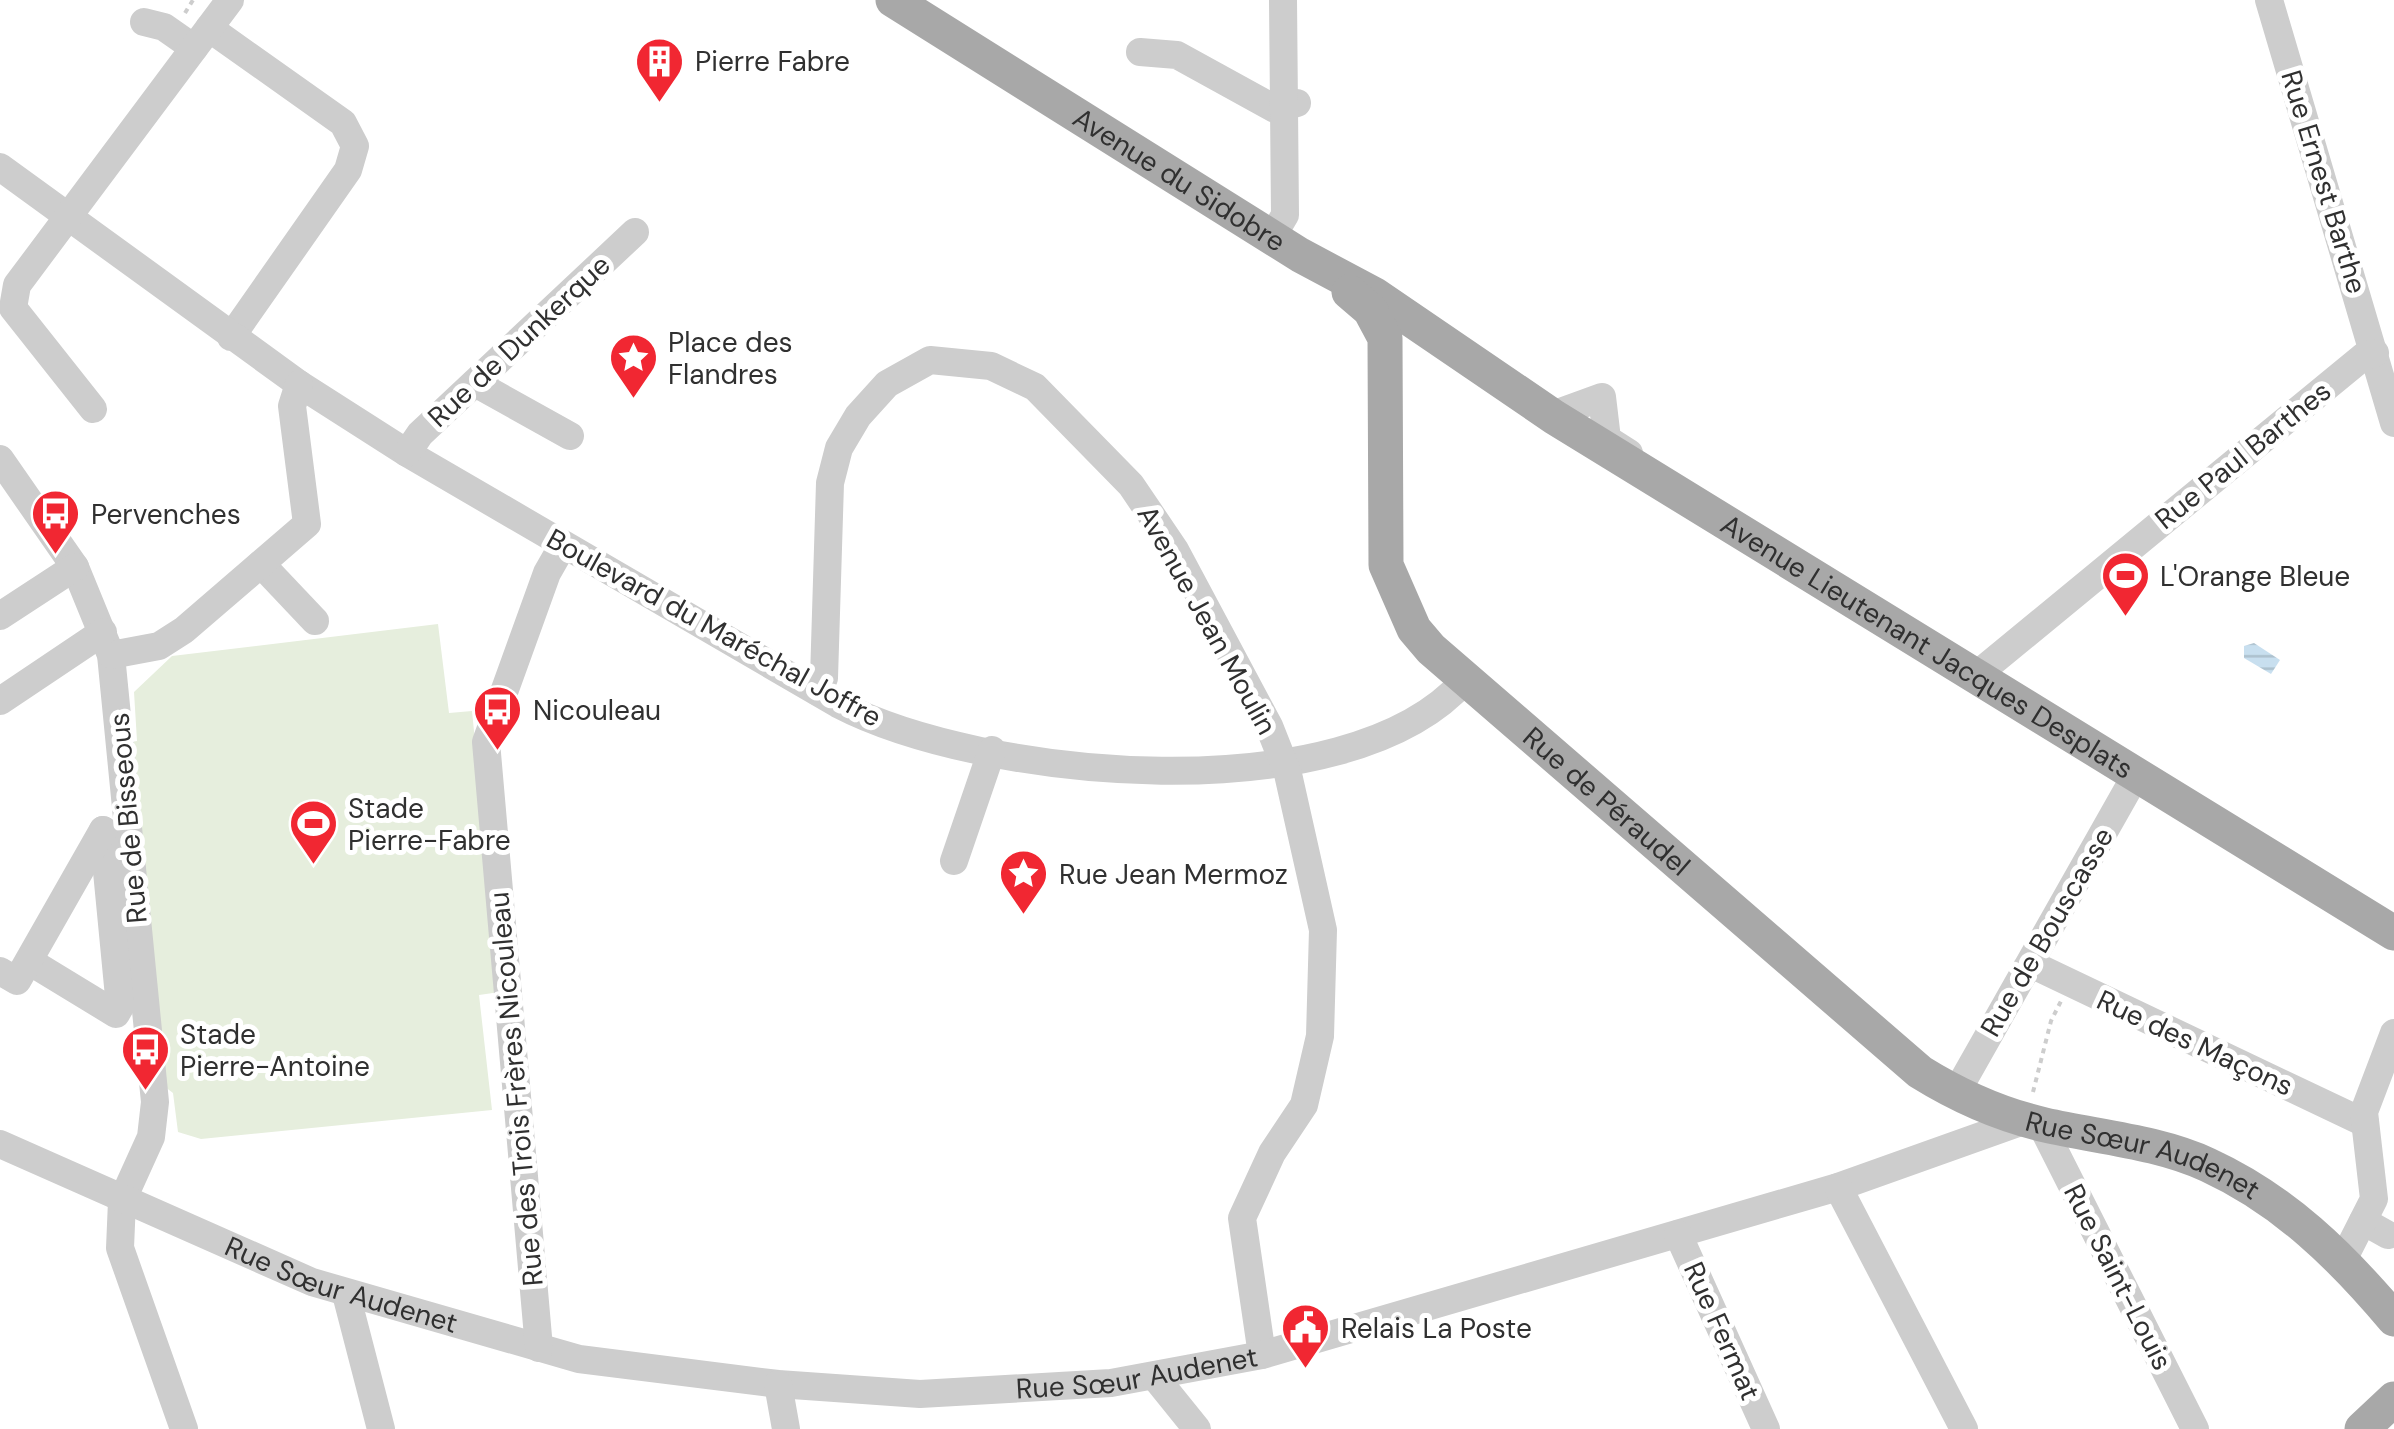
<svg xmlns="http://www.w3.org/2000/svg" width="2394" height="1429" font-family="'DM Sans',sans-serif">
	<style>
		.park { fill: #e6eedd }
		.water { fill: url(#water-rules) }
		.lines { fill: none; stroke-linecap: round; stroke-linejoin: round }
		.path { stroke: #cdcdcd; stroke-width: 4; stroke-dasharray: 5 5; stroke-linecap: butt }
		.minor { stroke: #cdcdcd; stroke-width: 28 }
		.major { stroke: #a8a8a8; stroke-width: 35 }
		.labels { text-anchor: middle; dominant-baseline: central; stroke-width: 10; stroke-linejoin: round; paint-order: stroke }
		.poi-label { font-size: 28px; fill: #303030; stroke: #fff; text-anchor: start }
		.street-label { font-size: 28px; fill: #303030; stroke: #fff }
	</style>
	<defs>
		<pattern id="water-rules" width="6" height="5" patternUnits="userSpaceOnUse" patternTransform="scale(2.5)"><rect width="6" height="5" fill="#c8dfef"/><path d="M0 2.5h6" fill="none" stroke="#acc0cd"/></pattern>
	</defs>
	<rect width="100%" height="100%" fill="#fff"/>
	<!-- park -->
	<path class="park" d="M 438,624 L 449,713 L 472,711 L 500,992 L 479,995 L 492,1110 L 201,1139 L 178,1132 L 173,1093 L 160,1083 L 125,743 L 137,741 L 134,692 L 172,656 Z"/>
	<!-- water -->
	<path class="water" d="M 2254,643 L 2280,660 L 2271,674 L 2244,658 L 2244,646 Z"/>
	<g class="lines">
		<!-- path -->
		<g class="path">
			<path d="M 185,13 L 193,0"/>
			<path d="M 2033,1092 L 2051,1021 L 2061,1001"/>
		</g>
		<!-- minor -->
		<g class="minor">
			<path d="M 2269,0 L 2394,423"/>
			<path d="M 144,22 L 164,27 L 194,48"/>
			<path d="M 209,28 L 343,123 L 355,146 L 348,170 L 231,337"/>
			<path d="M 1140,52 L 1177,55 L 1275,109 L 1297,103"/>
			<path d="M 0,167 L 299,384 L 407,453 L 838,704 C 982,779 1347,815 1465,680"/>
			<path d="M 1272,237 L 1285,215 L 1283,0"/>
			<path d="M 475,383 L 570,436"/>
			<path d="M 93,409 L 13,308 L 17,285 L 230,0"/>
			<path d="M 1547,412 L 1558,413 L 1602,397 L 1607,439 L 1629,453"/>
			<path d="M 407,453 L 420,434 L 635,232"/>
			<path d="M 0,459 L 75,567 L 111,655 L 155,1102 L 151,1137 L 122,1201 L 120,1248 L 184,1429"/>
			<path d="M 261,564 L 315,621"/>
			<path d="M 0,616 L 75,567"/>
			<path d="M 111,655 L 159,646 L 184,630 L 307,524 L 292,406 L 299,384"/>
			<path d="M 1974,677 L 2364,356 L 2375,353"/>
			<path d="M 818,692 L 824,678 L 830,483 L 839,448 L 858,416 L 887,384 L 930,360 L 991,366 L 1035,387 L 1131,485 L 1175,550 L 1269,726 L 1288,774 L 1323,930 L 1320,1036 L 1304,1105 L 1272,1153 L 1242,1218 L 1262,1355"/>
			<path d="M 0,701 L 103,632"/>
			<path d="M 954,861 L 992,750"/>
			<path d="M 29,961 L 116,1014 L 120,1007 L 103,830"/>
			<path d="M 2026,969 L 2037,967 L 2365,1123"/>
			<path d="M 0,971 L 17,981 L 103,830"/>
			<path d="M 1956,1093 L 2132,782 L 2143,778"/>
			<path d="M 2041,1124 L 2195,1429"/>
			<path id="s1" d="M 0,1144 L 312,1282 L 579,1359 L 778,1384 L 920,1394 L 1111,1383 L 1262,1355 L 1838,1187 L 2026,1120"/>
			<path d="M 1838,1187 L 1964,1429"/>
			<path d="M 2363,1221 L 2388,1235"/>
			<path d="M 1678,1234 L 1766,1429"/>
			<path d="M 2343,1260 L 2374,1199 L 2364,1112 L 2394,1033"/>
			<path d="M 346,1294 L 381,1429"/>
			<path d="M 539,1348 L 486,742 L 547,573 L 563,545"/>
			<path d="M 1155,1377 L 1197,1429"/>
			<path d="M 778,1384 L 786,1429"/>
		</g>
		<!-- major -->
		<g class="major">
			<path id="s2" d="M 893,0 L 1300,255 L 1375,295 L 1554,417 L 2394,933"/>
			<path id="s3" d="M 1349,292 L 1370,310 L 1385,338 L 1386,565 L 1414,629 L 1431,649 L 1920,1072 C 1957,1095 2002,1115 2045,1125 C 2098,1137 2159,1142 2208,1165 C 2284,1200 2341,1256 2394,1319"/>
			<path d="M 2362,1429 L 2394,1399"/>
		</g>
	</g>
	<!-- icons -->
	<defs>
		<symbol id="building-pin" viewBox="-11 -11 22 30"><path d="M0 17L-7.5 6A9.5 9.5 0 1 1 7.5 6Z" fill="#f12732" stroke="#fff"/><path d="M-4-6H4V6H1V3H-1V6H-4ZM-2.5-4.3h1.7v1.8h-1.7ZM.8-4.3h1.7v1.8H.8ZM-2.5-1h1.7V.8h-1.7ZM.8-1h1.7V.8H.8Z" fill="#fff"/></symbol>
		<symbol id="sight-pin" viewBox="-11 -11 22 30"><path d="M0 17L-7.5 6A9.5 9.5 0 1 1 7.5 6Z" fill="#f12732" stroke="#fff"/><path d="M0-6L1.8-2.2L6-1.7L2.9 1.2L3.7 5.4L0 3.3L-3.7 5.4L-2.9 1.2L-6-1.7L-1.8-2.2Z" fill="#fff"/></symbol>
		<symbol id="bus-pin" viewBox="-11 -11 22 30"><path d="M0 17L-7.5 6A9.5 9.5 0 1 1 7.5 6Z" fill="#f12732" stroke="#fff"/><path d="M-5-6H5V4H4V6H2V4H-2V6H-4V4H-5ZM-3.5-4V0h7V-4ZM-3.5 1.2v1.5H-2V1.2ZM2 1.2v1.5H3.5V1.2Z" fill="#fff"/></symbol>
		<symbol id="stadium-pin" viewBox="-11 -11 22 30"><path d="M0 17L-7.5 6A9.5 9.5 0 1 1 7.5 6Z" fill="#f12732" stroke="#fff"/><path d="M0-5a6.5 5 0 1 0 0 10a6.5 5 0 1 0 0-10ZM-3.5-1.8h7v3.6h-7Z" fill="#fff"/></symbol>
		<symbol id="civic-pin" viewBox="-11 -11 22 30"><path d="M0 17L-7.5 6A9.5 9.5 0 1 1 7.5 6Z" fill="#f12732" stroke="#fff"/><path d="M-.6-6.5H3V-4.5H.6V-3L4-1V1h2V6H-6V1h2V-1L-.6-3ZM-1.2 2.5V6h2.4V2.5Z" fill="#fff"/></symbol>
	</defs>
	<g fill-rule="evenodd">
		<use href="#building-pin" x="632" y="34" width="55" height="75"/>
		<use href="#sight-pin" x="606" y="330" width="55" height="75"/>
		<use href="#bus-pin" x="28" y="486" width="55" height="75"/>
		<use href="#stadium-pin" x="2098" y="548" width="55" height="75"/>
		<use href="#bus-pin" x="470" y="682" width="55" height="75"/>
		<use href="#stadium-pin" x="286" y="796" width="55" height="75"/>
		<use href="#sight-pin" x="996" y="846" width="55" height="75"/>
		<use href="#bus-pin" x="118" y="1022" width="55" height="75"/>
		<use href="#civic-pin" x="1278" y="1300" width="55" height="75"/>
	</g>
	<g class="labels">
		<!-- poi labels -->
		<g class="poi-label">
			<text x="695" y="61">Pierre Fabre</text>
			<text x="668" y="342">Place des<tspan x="668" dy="32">Flandres</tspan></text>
			<text x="91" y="514">Pervenches</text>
			<text x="2160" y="576">L'Orange Bleue</text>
			<text x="533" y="710">Nicouleau</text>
			<text x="348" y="808">Stade<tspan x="348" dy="32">Pierre-Fabre</tspan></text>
			<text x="1059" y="874">Rue Jean Mermoz</text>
			<text x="180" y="1034">Stade<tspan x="180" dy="32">Pierre-Antoine</tspan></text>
			<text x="1341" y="1328">Relais La Poste</text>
		</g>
		<!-- street labels -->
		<g class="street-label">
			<text stroke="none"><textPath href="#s2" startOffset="338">Avenue du Sidobre</textPath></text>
			<text transform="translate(2324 182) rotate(73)">Rue Ernest Barthe</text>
			<text transform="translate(519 341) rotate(-43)">Rue de Dunkerque</text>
			<text transform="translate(2243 455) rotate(-39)">Rue Paul Barthes</text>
			<text transform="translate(1207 620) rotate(61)">Avenue Jean Moulin</text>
			<text transform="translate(714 628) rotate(29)">Boulevard du Maréchal Joffre</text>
			<text stroke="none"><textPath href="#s2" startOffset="1220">Avenue Lieutenant Jacques Desplats</textPath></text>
			<text stroke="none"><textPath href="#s3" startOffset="615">Rue de Péraudel</textPath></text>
			<text transform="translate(128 818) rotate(-95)">Rue de Bisseous</text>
			<text transform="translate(2047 932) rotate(-60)">Rue de Bouscasse</text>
			<text transform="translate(2195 1043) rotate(25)">Rue des Maçons</text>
			<text transform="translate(516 1089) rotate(-95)">Rue des Trois Frères Nicouleau</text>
			<text stroke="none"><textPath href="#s3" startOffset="1268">Rue Sœur Audenet</textPath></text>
			<text transform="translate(2118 1277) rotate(63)">Rue Saint-Louis</text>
			<text stroke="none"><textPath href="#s1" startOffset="370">Rue Sœur Audenet</textPath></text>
			<text transform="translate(1722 1331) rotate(66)">Rue Fermat</text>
			<text stroke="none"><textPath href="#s1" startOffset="1180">Rue Sœur Audenet</textPath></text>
		</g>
	</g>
</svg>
